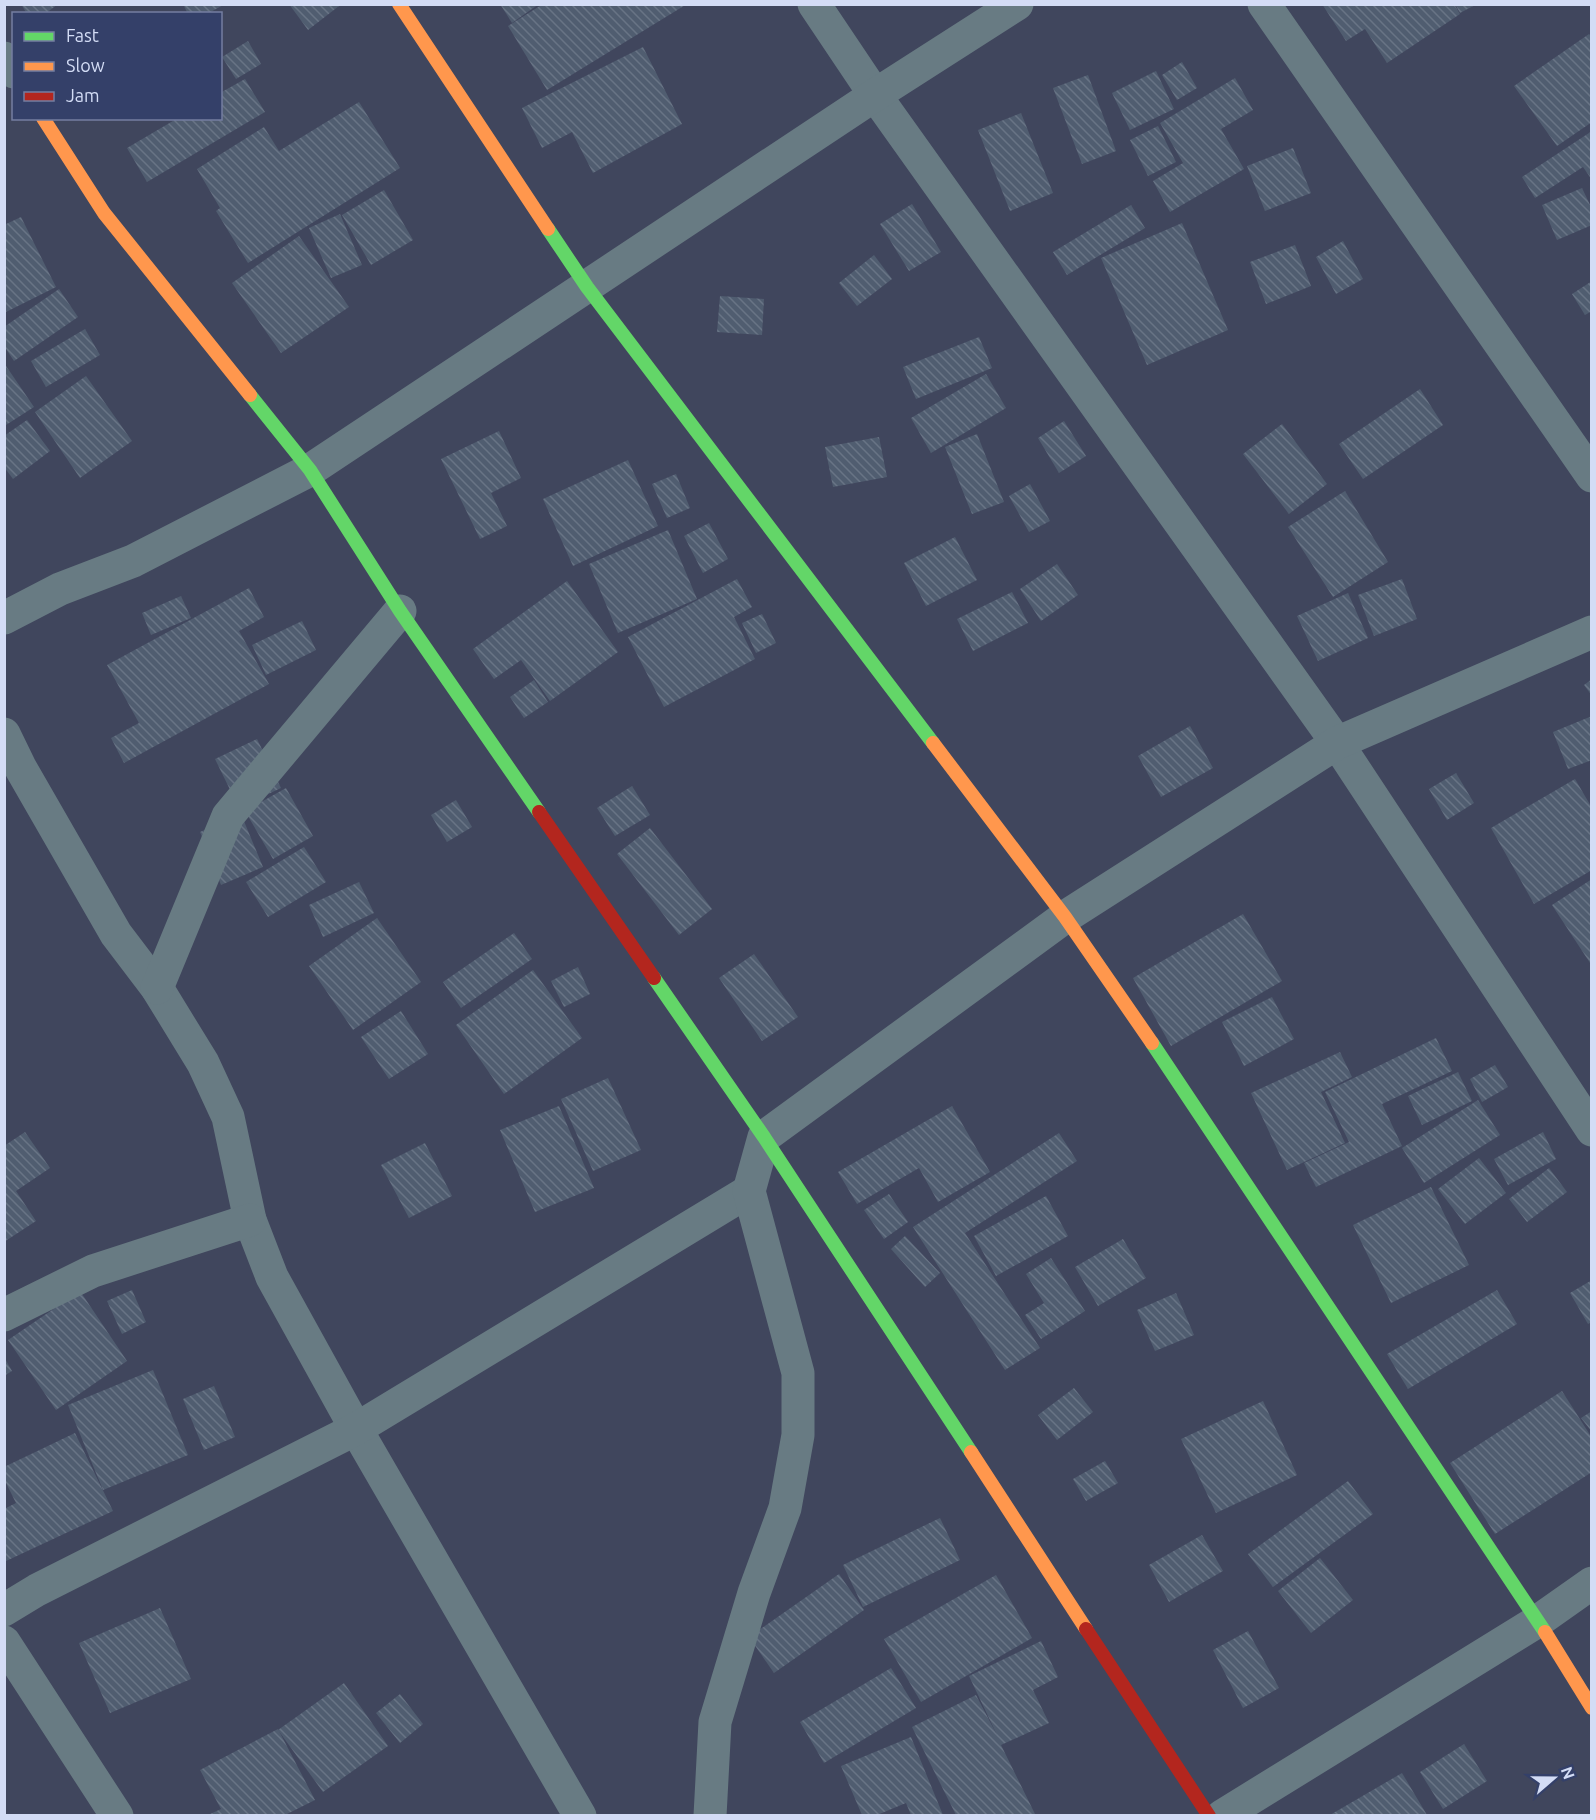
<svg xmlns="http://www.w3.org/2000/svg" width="1596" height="1820" font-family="Ubuntu,sans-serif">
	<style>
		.building { fill: url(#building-back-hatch) }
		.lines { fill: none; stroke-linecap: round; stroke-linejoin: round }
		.street { stroke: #687b83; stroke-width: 33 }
		.fast { stroke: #63d668; stroke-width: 14 }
		.slow { stroke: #ff974d; stroke-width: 14 }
		.jam { stroke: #b3261e; stroke-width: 14 }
	</style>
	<defs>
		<pattern id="building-back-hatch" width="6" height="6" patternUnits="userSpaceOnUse" patternTransform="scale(1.5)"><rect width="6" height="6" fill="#505d70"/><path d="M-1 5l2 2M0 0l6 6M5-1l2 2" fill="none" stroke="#687485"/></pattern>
	</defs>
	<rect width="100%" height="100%" fill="#40465d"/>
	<!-- building -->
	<g class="building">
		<path d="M 21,4 L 58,4 L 45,14 L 27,14 Z"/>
		<path d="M 183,4 L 225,4 L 207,14 L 188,14 Z"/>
		<path d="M 289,4 L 338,4 L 339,6 L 308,30 Z"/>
		<path d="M 500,4 L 539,4 L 512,23 Z"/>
		<path d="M 543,4 L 687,4 L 547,90 L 508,26 Z"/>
		<path d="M 1322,4 L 1454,4 L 1460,14 L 1387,63 L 1365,29 L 1346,41 Z"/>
		<path d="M 1455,4 L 1477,4 L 1460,13 Z"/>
		<path d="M 1589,34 L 1592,37 L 1592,122 L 1557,146 L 1514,86 Z"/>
		<path d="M 248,41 L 261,64 L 236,79 L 222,57 Z"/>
		<path d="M 643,47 L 682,124 L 593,173 L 572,132 L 542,148 L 522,108 Z"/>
		<path d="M 1182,62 L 1197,88 L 1177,100 L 1162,75 Z"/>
		<path d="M 1156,71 L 1174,109 L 1130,130 L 1112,93 Z"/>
		<path d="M 1088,75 L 1116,151 L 1082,164 L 1053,88 Z"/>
		<path d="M 1235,78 L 1253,110 L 1221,129 L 1244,169 L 1170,212 L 1153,181 L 1183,163 L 1160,123 Z"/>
		<path d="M 245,79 L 265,112 L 147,182 L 127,148 L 178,118 L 220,118 L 220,93 Z"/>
		<path d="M 359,102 L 400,168 L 248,263 L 216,211 L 220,208 L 197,169 L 264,127 L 279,151 Z"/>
		<path d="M 1021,113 L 1053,193 L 1010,211 L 978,130 Z"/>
		<path d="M 1158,126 L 1176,162 L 1148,176 L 1130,140 Z"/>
		<path d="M 1592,131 L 1592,180 L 1583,167 L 1535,198 L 1522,177 Z"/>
		<path d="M 1293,148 L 1311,193 L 1265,211 L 1247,166 Z"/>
		<path d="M 1582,188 L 1592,209 L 1592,225 L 1557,240 L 1542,205 Z"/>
		<path d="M 384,190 L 413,240 L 371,265 L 342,215 Z"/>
		<path d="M 912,204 L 941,252 L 909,271 L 880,224 Z"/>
		<path d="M 1131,205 L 1145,228 L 1067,275 L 1053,252 Z"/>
		<path d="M 340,214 L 362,265 L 331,278 L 309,228 Z"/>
		<path d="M 21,217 L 56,287 L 4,313 L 4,225 Z"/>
		<path d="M 1182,223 L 1228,330 L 1147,365 L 1101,258 Z"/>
		<path d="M 299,236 L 349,307 L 281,353 L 232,283 Z"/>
		<path d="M 1343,241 L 1363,279 L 1336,294 L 1316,257 Z"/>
		<path d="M 1295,245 L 1311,286 L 1266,304 L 1250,262 Z"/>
		<path d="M 874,255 L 892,279 L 857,306 L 839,283 Z"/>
		<path d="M 1592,281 L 1592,311 L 1585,315 L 1572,294 Z"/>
		<path d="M 59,289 L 78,317 L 14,361 L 4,346 L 4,327 Z"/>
		<path d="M 720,296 L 764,299 L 762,335 L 717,332 Z"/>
		<path d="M 85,329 L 100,355 L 46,387 L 31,361 Z"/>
		<path d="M 979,337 L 992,368 L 916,399 L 903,367 Z"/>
		<path d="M 4,363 L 34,407 L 6,425 L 4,422 Z"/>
		<path d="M 986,374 L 1006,408 L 931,453 L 911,418 Z"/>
		<path d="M 86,376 L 132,441 L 80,478 L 35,412 Z"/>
		<path d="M 1420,389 L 1443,425 L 1363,479 L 1339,444 Z"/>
		<path d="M 27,420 L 50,451 L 13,479 L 4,467 L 4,436 Z"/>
		<path d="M 1064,421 L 1086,456 L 1059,473 L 1038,438 Z"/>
		<path d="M 1282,424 L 1327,484 L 1289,514 L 1243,454 Z"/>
		<path d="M 499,431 L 521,478 L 491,493 L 507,526 L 480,539 L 441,459 Z"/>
		<path d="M 977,434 L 1004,502 L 972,514 L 945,447 Z"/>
		<path d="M 879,437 L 887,477 L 833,487 L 825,447 Z"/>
		<path d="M 628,460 L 658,526 L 573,566 L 543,499 Z"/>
		<path d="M 676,474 L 690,508 L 667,518 L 652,484 Z"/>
		<path d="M 1030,484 L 1050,521 L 1029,532 L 1009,496 Z"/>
		<path d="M 1345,491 L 1388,562 L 1333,597 L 1288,527 Z"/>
		<path d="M 709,523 L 728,559 L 703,573 L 684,536 Z"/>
		<path d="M 668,530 L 697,599 L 618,633 L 589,564 Z"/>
		<path d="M 955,537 L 977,580 L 926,606 L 904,563 Z"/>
		<path d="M 1057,564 L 1078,595 L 1041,621 L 1020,589 Z"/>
		<path d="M 737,579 L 752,607 L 734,617 L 755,659 L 664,707 L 628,637 Z"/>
		<path d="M 1402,579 L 1417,619 L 1374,636 L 1358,595 Z"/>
		<path d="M 567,581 L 618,652 L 550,701 L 521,660 L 494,679 L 473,649 Z"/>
		<path d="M 249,588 L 264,617 L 239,631 L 269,684 L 124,763 L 111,738 L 139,723 L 107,665 Z"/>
		<path d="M 1012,592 L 1028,623 L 973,651 L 957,619 Z"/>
		<path d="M 1348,593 L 1368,638 L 1318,661 L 1297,616 Z"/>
		<path d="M 181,596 L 191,618 L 151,635 L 142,613 Z"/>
		<path d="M 762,614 L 776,643 L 756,653 L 742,623 Z"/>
		<path d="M 302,621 L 316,650 L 266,675 L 252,645 Z"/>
		<path d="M 1592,679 L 1592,696 L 1584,685 Z"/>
		<path d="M 534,680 L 548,702 L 524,718 L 510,697 Z"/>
		<path d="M 1592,716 L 1592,760 L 1568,769 L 1553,732 Z"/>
		<path d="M 1190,726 L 1213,768 L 1161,797 L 1138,756 Z"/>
		<path d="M 257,739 L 281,788 L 239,808 L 215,759 Z"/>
		<path d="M 1456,773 L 1474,803 L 1447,820 L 1429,789 Z"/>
		<path d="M 1575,779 L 1592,808 L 1592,870 L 1534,904 L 1491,828 Z"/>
		<path d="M 632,786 L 650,815 L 615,836 L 597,808 Z"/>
		<path d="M 286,788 L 313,836 L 273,859 L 245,811 Z"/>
		<path d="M 456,800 L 472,827 L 447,842 L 431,815 Z"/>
		<path d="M 241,814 L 263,867 L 221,885 L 200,832 Z"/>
		<path d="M 650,828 L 712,909 L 679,935 L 617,854 Z"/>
		<path d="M 304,847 L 326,882 L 268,917 L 246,882 Z"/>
		<path d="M 1592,879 L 1592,966 L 1552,905 Z"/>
		<path d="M 359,882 L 374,913 L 323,937 L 309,905 Z"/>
		<path d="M 1243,914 L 1282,981 L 1171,1046 L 1133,978 Z"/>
		<path d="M 377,918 L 421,982 L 353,1030 L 309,966 Z"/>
		<path d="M 514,933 L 532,959 L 461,1008 L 443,982 Z"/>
		<path d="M 754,954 L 798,1017 L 762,1041 L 719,978 Z"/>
		<path d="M 578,967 L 590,994 L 564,1007 L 551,981 Z"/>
		<path d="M 533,970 L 582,1038 L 504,1094 L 456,1025 Z"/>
		<path d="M 1272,997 L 1294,1039 L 1244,1066 L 1222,1022 Z"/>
		<path d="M 401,1011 L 428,1054 L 389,1079 L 361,1037 Z"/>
		<path d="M 1436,1038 L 1452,1071 L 1382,1104 L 1402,1146 L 1316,1187 L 1304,1163 L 1349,1142 L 1325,1092 Z"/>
		<path d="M 1340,1052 L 1352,1077 L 1321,1092 L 1345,1143 L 1287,1170 L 1251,1093 Z"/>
		<path d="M 1495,1065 L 1508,1087 L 1482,1102 L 1470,1079 Z"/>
		<path d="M 1458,1072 L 1472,1101 L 1422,1125 L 1408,1096 Z"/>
		<path d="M 608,1078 L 641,1150 L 593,1171 L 561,1099 Z"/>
		<path d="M 1478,1100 L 1500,1135 L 1424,1183 L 1402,1148 Z"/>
		<path d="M 559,1106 L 594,1188 L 535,1212 L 500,1130 Z"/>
		<path d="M 952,1106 L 990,1172 L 938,1202 L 919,1168 L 857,1204 L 838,1172 Z"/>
		<path d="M 25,1132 L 50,1168 L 16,1191 L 36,1221 L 4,1242 L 4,1146 Z"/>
		<path d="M 1543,1132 L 1556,1159 L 1508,1185 L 1494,1159 Z"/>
		<path d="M 1059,1133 L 1077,1161 L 965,1233 L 1040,1348 L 1005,1370 L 913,1227 Z"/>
		<path d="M 425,1143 L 452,1196 L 409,1218 L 381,1165 Z"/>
		<path d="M 1479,1158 L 1506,1193 L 1465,1224 L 1438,1189 Z"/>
		<path d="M 1549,1168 L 1567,1192 L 1527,1222 L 1509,1199 Z"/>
		<path d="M 1431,1187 L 1469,1265 L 1391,1303 L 1353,1225 Z"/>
		<path d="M 889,1194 L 908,1222 L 884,1239 L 864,1210 Z"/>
		<path d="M 1046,1196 L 1068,1236 L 996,1276 L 974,1236 Z"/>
		<path d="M 905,1236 L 940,1273 L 925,1287 L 891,1249 Z"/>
		<path d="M 1123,1239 L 1146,1278 L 1098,1306 L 1075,1267 Z"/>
		<path d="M 1051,1258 L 1085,1311 L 1041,1339 L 1025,1315 L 1044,1303 L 1026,1274 Z"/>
		<path d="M 1592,1280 L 1592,1322 L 1588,1324 L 1570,1293 Z"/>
		<path d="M 132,1290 L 146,1322 L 122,1334 L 107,1301 Z"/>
		<path d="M 1497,1290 L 1517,1324 L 1408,1389 L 1387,1354 Z"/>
		<path d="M 80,1291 L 127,1361 L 56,1410 L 8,1340 Z"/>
		<path d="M 1176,1293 L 1194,1335 L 1155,1351 L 1137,1310 Z"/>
		<path d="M 4,1357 L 12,1371 L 4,1376 Z"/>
		<path d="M 153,1370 L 188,1455 L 103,1490 L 68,1405 Z"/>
		<path d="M 214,1386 L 235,1437 L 204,1450 L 183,1399 Z"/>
		<path d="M 1074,1388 L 1093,1412 L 1057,1440 L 1038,1415 Z"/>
		<path d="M 1562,1391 L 1592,1438 L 1592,1472 L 1495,1534 L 1450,1463 Z"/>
		<path d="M 1263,1401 L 1297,1475 L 1216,1513 L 1181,1439 Z"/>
		<path d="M 1592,1411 L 1592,1432 L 1581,1418 Z"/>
		<path d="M 75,1433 L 113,1511 L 4,1562 L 4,1509 L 16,1503 L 4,1479 L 4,1467 Z"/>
		<path d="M 1105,1461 L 1118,1483 L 1086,1501 L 1073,1479 Z"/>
		<path d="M 1348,1481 L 1373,1514 L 1273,1587 L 1248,1554 Z"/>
		<path d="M 940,1518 L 960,1560 L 863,1607 L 843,1565 Z"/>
		<path d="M 1202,1535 L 1223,1571 L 1169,1602 L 1149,1565 Z"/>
		<path d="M 1320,1558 L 1353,1600 L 1311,1633 L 1278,1591 Z"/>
		<path d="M 839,1574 L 864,1610 L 774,1673 L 749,1637 Z"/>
		<path d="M 996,1575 L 1032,1638 L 921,1702 L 884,1639 Z"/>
		<path d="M 160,1608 L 191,1679 L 110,1713 L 79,1643 Z"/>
		<path d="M 1248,1631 L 1279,1688 L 1243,1708 L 1213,1650 Z"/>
		<path d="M 1041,1641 L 1058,1677 L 1033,1690 L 1049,1723 L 1001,1745 L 1035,1814 L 956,1815 L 912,1727 L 976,1695 L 997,1735 L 969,1676 Z"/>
		<path d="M 891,1668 L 916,1708 L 824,1763 L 800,1722 Z"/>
		<path d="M 344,1683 L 388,1746 L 323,1792 L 278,1730 Z"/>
		<path d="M 400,1694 L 423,1724 L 400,1743 L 376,1713 Z"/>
		<path d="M 278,1729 L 315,1800 L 285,1815 L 208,1815 L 221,1809 L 200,1770 Z"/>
		<path d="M 911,1737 L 943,1815 L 911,1815 L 906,1803 L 877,1815 L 862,1815 L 841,1766 Z"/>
		<path d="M 1464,1744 L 1487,1781 L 1443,1809 L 1420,1772 Z"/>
		<path d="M 1402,1773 L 1427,1815 L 1330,1815 Z"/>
	</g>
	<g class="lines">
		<!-- street -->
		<g class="street">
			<path d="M 814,4 L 875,95 L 1337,743 L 1592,1130"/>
			<path d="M 1264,4 L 1592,476"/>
			<path d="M 4,58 L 14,72"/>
			<path d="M 4,618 L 60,589 L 133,561 L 310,470 L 875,95 L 1017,4"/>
			<path d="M 4,734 L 20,767 L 116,934 L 157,988 L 203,1063 L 228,1117 L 250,1220 L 272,1277 L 356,1429 L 580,1816"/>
			<path d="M 157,988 L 228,816 L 400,611"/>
			<path d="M 4,1315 L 93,1271 L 250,1220"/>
			<path d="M 4,1610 L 37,1590 L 356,1429 L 749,1191"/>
			<path d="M 4,1642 L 117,1816"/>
			<path d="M 710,1816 L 715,1722 L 754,1593 L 785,1508 L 798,1435 L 798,1373 L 749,1191 L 764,1137 L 1065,917 L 1337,743 L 1592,632"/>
			<path d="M 1222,1816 L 1538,1621 L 1592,1583"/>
		</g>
		<!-- fast -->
		<g class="fast">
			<path d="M 548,229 L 587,287 L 933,743"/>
			<path d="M 250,395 L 310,470 L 400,611 L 539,812"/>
			<path d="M 654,978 L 764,1137 L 971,1452"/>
			<path d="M 1152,1043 L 1545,1632"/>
		</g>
		<!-- slow -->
		<g class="slow">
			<path d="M 399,4 L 548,229"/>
			<path d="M 43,118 L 104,213 L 250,395"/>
			<path d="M 933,743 L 1065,917 L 1152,1043"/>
			<path d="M 971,1452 L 1086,1629"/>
			<path d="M 1545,1632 L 1592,1708"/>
		</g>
		<!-- jam -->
		<g class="jam">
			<path d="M 539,812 L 654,978"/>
			<path d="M 1086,1629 L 1209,1816"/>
		</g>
	</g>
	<!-- border -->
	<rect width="1596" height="1820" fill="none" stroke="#d3dcf5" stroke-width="12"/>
	<!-- legend -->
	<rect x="12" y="12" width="210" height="108" fill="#344069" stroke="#747ea1" stroke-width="1.5"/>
	<rect x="24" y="32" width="30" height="9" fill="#63d668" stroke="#747ea1" stroke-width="1.5"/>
	<text x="66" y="42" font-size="18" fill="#d3dcf5">Fast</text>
	<rect x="24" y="62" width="30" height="9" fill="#ff974d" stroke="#747ea1" stroke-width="1.5"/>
	<text x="66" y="72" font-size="18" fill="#d3dcf5">Slow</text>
	<rect x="24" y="92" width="30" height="9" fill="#b3261e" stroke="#747ea1" stroke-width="1.5"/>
	<text x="66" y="102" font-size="18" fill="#d3dcf5">Jam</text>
	<!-- north arrow -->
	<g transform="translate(1554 1778) rotate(70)" stroke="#344069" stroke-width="4.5" paint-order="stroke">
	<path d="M0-4.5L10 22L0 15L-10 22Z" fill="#d3dcf5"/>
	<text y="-9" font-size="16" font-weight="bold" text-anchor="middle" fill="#d3dcf5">N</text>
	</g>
</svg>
